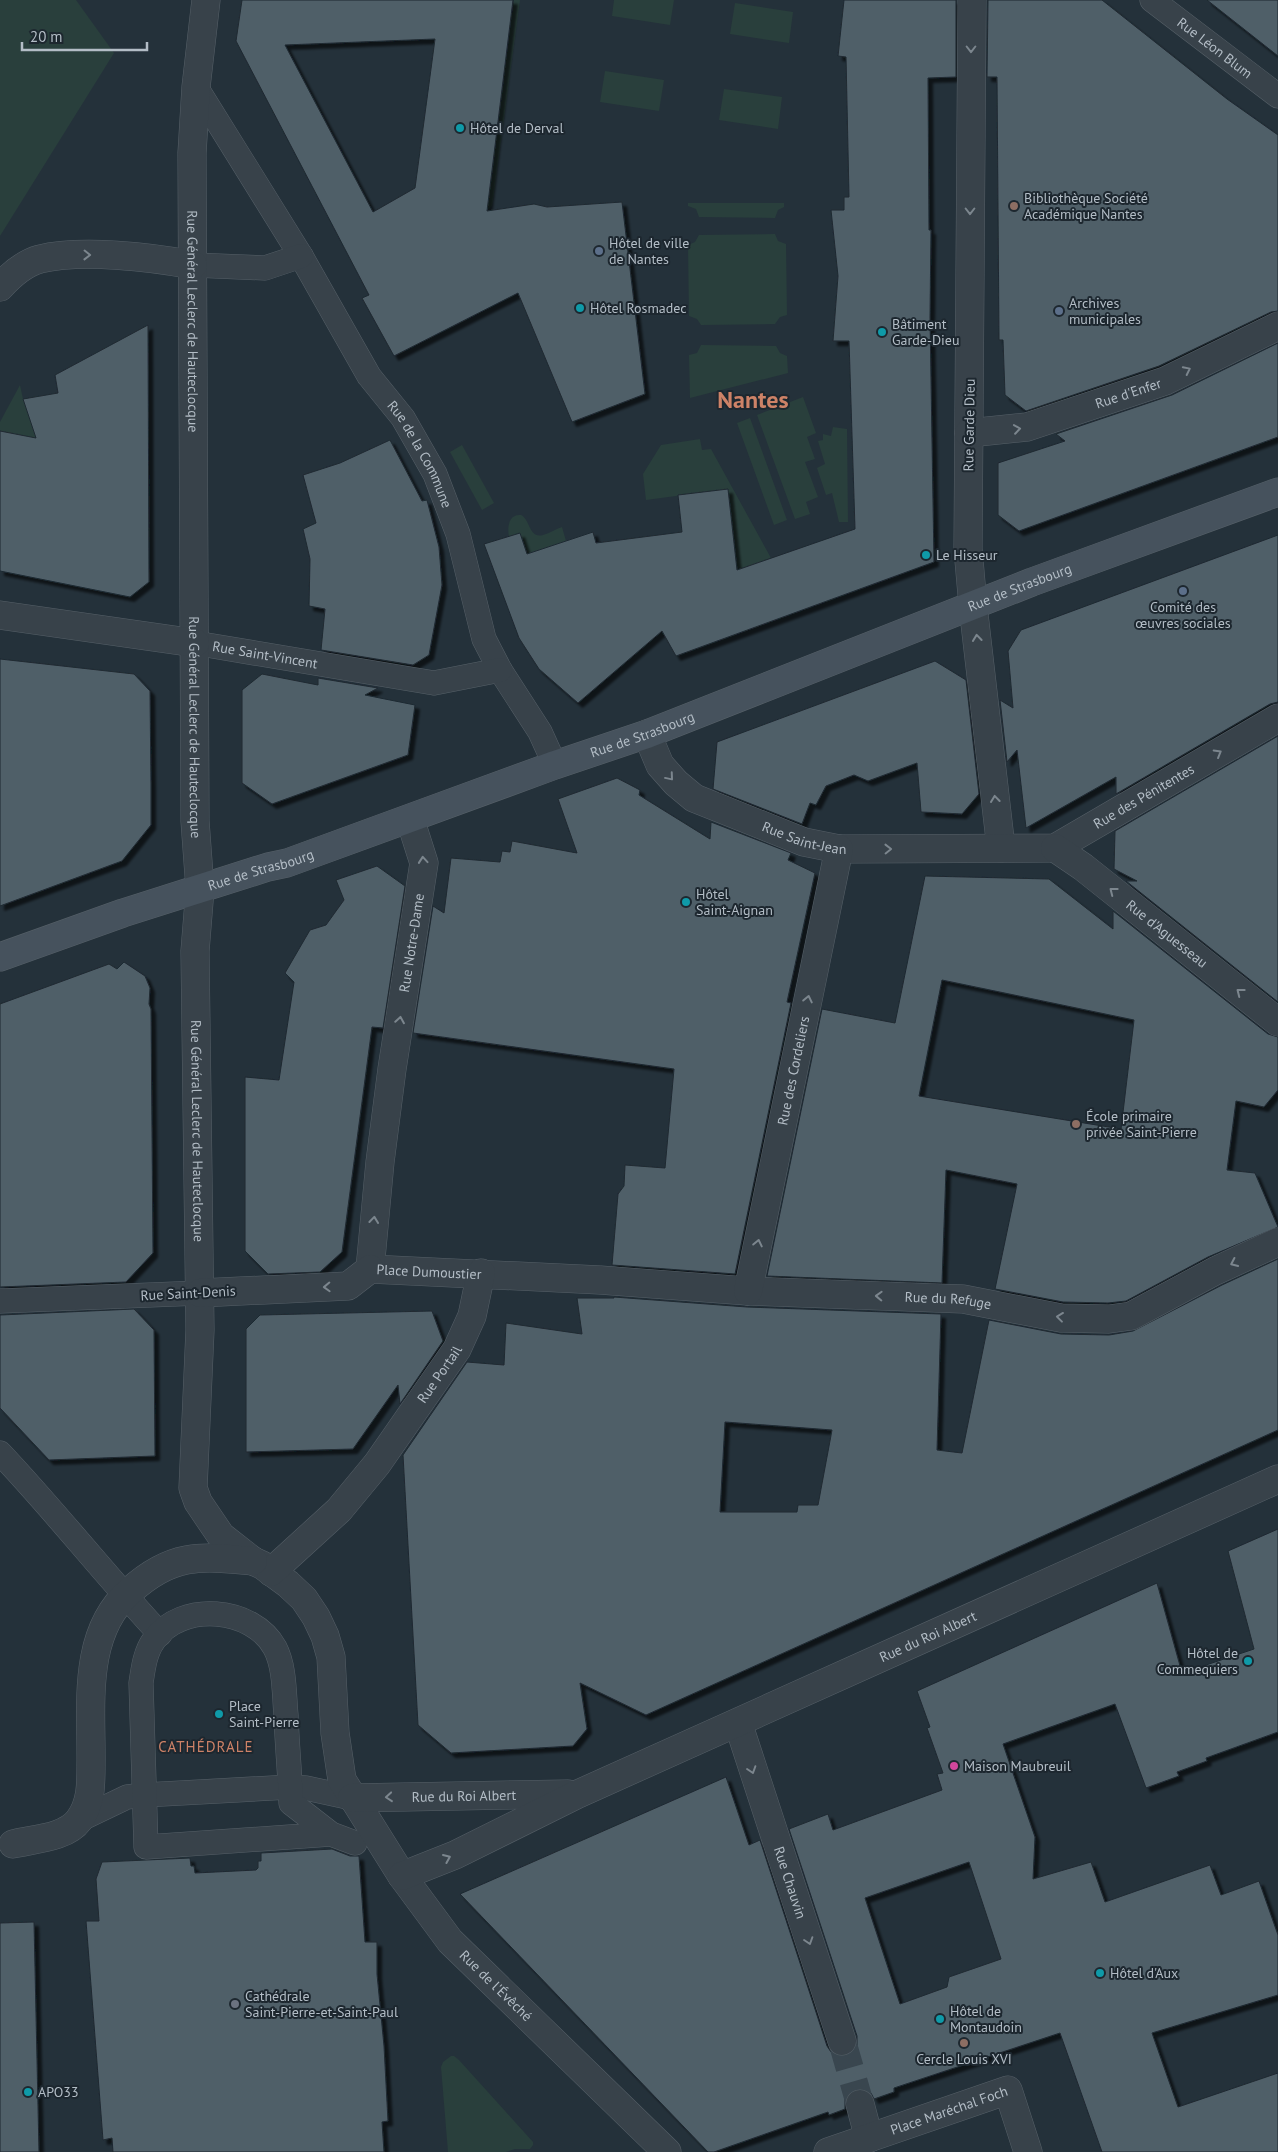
<svg xmlns="http://www.w3.org/2000/svg" width="1278" height="2152" font-family="'PT Sans',sans-serif">
	<style>
		.green { fill: #293f3c }
		.building { fill: #4f5e68; stroke: #1f2931; fill-rule: evenodd; filter: url(#shadow) }
		.lines { fill: none; stroke-linecap: round; stroke-linejoin: round }
		.minor-tunnel { stroke: #39464f; stroke-width: 28; stroke-dasharray: 28 14; stroke-linecap: butt }
		.pedestrian-casing { stroke: #566068; stroke-width: 25 }
		.minor-casing { stroke: #566068; stroke-width: 29 }
		.secondary-casing { stroke: #566068; stroke-width: 29 }
		.pedestrian { stroke: #38424a; stroke-width: 24 }
		.minor { stroke: #38424a; stroke-width: 28 }
		.secondary { stroke: #46525d; stroke-width: 28 }
		.oneway { stroke: #7c868e }
		.culture-dot { fill: #0f9aa8; stroke: #1d272f; stroke-width: 2 }
		.education-dot { fill: #8d6e63; stroke: #1d272f; stroke-width: 2 }
		.service-dot { fill: #5c6f8a; stroke: #1d272f; stroke-width: 2 }
		.hotel-dot { fill: #d1479c; stroke: #1d272f; stroke-width: 2 }
		.worship-dot { fill: #6b7280; stroke: #1d272f; stroke-width: 2 }
		.labels { text-anchor: middle; dominant-baseline: central; stroke-width: 4; stroke-linejoin: round; paint-order: stroke }
		.street-label { font-size: 14px; fill: #b3bdc6; stroke: #1d272f }
		.poi-label { font-size: 14px; fill: #b3bdc6; stroke: #1d272f; text-anchor: start }
		.neighbourhood-label { font-size: 15px; letter-spacing: 1px; fill: #cd8267; stroke: #1d272f }
		.town-label { font-size: 24px; font-weight: bold; fill: #cd8267; stroke: #1d272f }
	</style>
	<defs>
		<filter id="shadow"><feDropShadow dx="4.5" dy="4.5" stdDeviation="1" flood-color="#0009"/></filter>
	</defs>
	<rect width="100%" height="100%" fill="#24313a"/>
	<!-- green -->
	<g class="green">
		<path d="M 0,0 L 76,0 L 114,53 L 0,236 Z"/>
		<path d="M 514,0 L 520,0 L 493,200 L 492,206 L 487,210 Z"/>
		<path d="M 614,0 L 674,0 L 670,25 L 612,16 Z"/>
		<path d="M 735,3 L 793,12 L 789,43 L 730,34 Z"/>
		<path d="M 605,71 L 664,80 L 659,111 L 600,102 Z"/>
		<path d="M 724,89 L 782,97 L 778,129 L 719,120 Z"/>
		<path d="M 688,203 L 784,203 L 784,207 L 778,210 L 775,218 L 699,217 L 696,209 L 688,206 Z"/>
		<path d="M 775,234 L 778,241 L 786,244 L 787,315 L 780,317 L 775,324 L 701,325 L 697,319 L 689,316 L 688,245 L 695,242 L 699,235 Z"/>
		<path d="M 701,345 L 776,346 L 780,353 L 787,356 L 788,373 L 690,398 L 689,355 L 697,353 Z"/>
		<path d="M 20,385 L 23,399 L 36,438 L 0,431 L 0,422 Z"/>
		<path d="M 803,397 L 816,433 L 807,437 L 815,459 L 805,462 L 818,497 L 806,502 L 810,514 L 795,519 L 757,415 Z"/>
		<path d="M 750,418 L 787,520 L 774,525 L 737,423 Z"/>
		<path d="M 833,427 L 847,429 L 848,522 L 839,522 L 832,493 L 826,495 L 817,468 L 825,464 L 818,441 L 823,440 L 823,434 L 831,436 Z"/>
		<path d="M 700,439 L 702,450 L 711,449 L 771,558 L 737,570 L 728,489 L 646,500 L 643,474 L 661,445 Z"/>
		<path d="M 462,445 L 494,503 L 482,510 L 450,452 Z"/>
		<path d="M 521,515 C 530,519 529,539 543,535 C 550,533 556,529 562,527 L 566,541 L 527,554 L 520,534 L 509,537 C 507,526 509,514 521,515 Z"/>
		<path d="M 451,2056 L 454,2056 L 459,2060 L 533,2142 L 533,2145 L 530,2149 L 515,2149 L 506,2152 L 448,2152 L 441,2067 L 443,2062 Z"/>
	</g>
	<!-- building -->
	<g class="building">
		<path d="M 242,0 L 513,0 L 487,211 L 534,204 L 547,207 L 622,202 L 645,394 L 572,422 L 518,293 L 394,356 L 362,298 L 369,295 L 236,41 ZM 435,39 L 415,188 L 373,212 L 285,45 Z"/>
		<path d="M 844,0 L 956,0 L 956,77 L 928,78 L 929,230 L 931,230 L 930,318 L 934,562 L 676,656 L 662,631 L 578,703 L 539,669 L 519,638 L 484,544 L 520,533 L 527,554 L 593,532 L 596,543 L 682,532 L 678,495 L 728,489 L 737,570 L 855,529 L 849,341 L 833,341 L 838,276 L 831,210 L 844,210 L 844,197 L 849,197 L 846,57 L 838,56 Z"/>
		<path d="M 988,0 L 1102,0 L 1227,99 L 1278,135 L 1278,311 L 1271,312 L 1159,366 L 1026,411 L 1005,395 L 1003,340 L 999,340 L 997,77 L 987,77 Z"/>
		<path d="M 1207,0 L 1278,0 L 1278,56 Z"/>
		<path d="M 148,325 L 149,582 L 130,597 L 0,571 L 0,431 L 36,438 L 23,399 L 58,393 L 55,375 Z"/>
		<path d="M 1278,343 L 1278,437 L 1019,531 L 998,515 L 998,463 L 1065,441 L 1056,434 L 1172,395 Z"/>
		<path d="M 390,440 L 422,501 L 427,500 L 439,547 L 442,585 L 429,655 L 413,665 L 321,650 L 325,609 L 309,606 L 310,559 L 303,529 L 316,523 L 303,475 L 340,463 Z"/>
		<path d="M 1278,535 L 1278,702 L 1270,704 L 1116,794 L 1116,777 L 1026,828 L 1017,750 L 1007,762 L 1000,700 L 1013,708 L 1008,651 L 1021,630 Z"/>
		<path d="M 0,659 L 134,674 L 150,691 L 151,785 L 151,825 L 122,861 L 0,906 Z"/>
		<path d="M 935,661 L 966,680 L 979,794 L 962,814 L 921,812 L 917,763 L 868,781 L 854,775 L 826,786 L 816,805 L 810,803 L 802,824 L 713,789 L 717,742 Z"/>
		<path d="M 262,674 L 318,685 L 318,678 L 378,688 L 365,695 L 415,705 L 408,755 L 272,804 L 242,783 L 242,690 Z"/>
		<path d="M 1278,736 L 1278,1002 L 1126,881 L 1137,881 L 1114,869 L 1115,831 Z"/>
		<path d="M 617,778 L 640,790 L 639,795 L 710,839 L 711,822 L 791,853 L 788,860 L 815,873 L 787,1002 L 791,1003 L 735,1274 L 612,1265 L 618,1194 L 624,1186 L 625,1165 L 665,1168 L 674,1069 L 413,1033 L 433,906 L 444,913 L 451,858 L 500,862 L 502,851 L 510,852 L 512,841 L 577,853 L 558,799 Z"/>
		<path d="M 377,866 L 405,886 L 383,1028 L 372,1027 L 342,1252 L 320,1272 L 268,1274 L 245,1251 L 245,1077 L 279,1080 L 294,982 L 285,973 L 310,930 L 326,925 L 344,900 L 336,880 Z"/>
		<path d="M 925,876 L 1049,879 L 1113,929 L 1113,911 L 1268,1034 L 1278,1037 L 1278,1090 L 1264,1107 L 1236,1101 L 1227,1170 L 1255,1173 L 1278,1227 L 1208,1257 L 1126,1301 L 1108,1303 L 1063,1302 L 995,1289 L 1017,1184 L 946,1170 L 942,1283 L 767,1276 L 822,1009 L 895,1023 ZM 942,980 L 1134,1020 L 1121,1129 L 919,1096 Z"/>
		<path d="M 124,962 L 145,976 L 150,988 L 149,1004 L 151,1009 L 153,1253 L 126,1282 L 0,1287 L 0,1004 L 109,964 L 117,969 Z"/>
		<path d="M 1278,1259 L 1278,1430 L 646,1715 L 580,1683 L 587,1729 L 573,1746 L 451,1753 L 418,1725 L 403,1455 L 467,1362 L 504,1365 L 506,1323 L 582,1334 L 577,1298 L 614,1298 L 614,1297 L 747,1307 L 941,1314 L 937,1450 L 962,1453 L 989,1320 L 1061,1334 L 1109,1335 L 1133,1331 L 1222,1285 ZM 725,1422 L 832,1430 L 818,1505 L 798,1505 L 797,1512 L 720,1512 Z"/>
		<path d="M 134,1309 L 154,1330 L 155,1456 L 49,1460 L 0,1408 L 0,1315 Z"/>
		<path d="M 432,1311 L 443,1341 L 400,1404 L 398,1385 L 353,1449 L 246,1452 L 246,1329 L 260,1315 Z"/>
		<path d="M 1278,1529 L 1278,1732 L 1206,1758 L 1207,1761 L 1177,1772 L 1179,1776 L 1146,1788 L 1115,1704 L 1003,1744 L 1035,1837 L 1033,1879 L 1091,1862 L 1105,1902 L 1210,1865 L 1221,1895 L 1259,1881 L 1278,1935 L 1278,1995 L 1152,2033 L 1178,2107 L 1278,2073 L 1278,2152 L 1102,2152 L 1060,2033 L 894,2088 L 894,2092 L 874,2099 L 871,2093 L 865,2089 L 856,2089 L 849,2093 L 845,2099 L 845,2109 L 829,2115 L 828,2112 L 714,2152 L 708,2152 L 460,1894 L 726,1777 L 749,1845 L 760,1840 L 827,2046 L 831,2052 L 838,2056 L 847,2056 L 854,2051 L 857,2045 L 857,2036 L 789,1829 L 828,1814 L 833,1830 L 942,1790 L 937,1774 L 943,1773 L 927,1728 L 930,1727 L 917,1691 L 1157,1583 L 1182,1673 L 1254,1649 L 1228,1551 ZM 969,1862 L 1001,1959 L 949,1977 L 947,1987 L 900,2004 L 865,1898 Z"/>
		<path d="M 332,1849 L 350,1856 L 359,1856 L 365,1942 L 377,1942 L 377,1974 L 384,2046 L 388,2121 L 382,2122 L 384,2152 L 113,2152 L 112,2138 L 103,2140 L 86,1921 L 99,1921 L 96,1879 L 102,1862 L 190,1858 L 191,1866 L 194,1866 L 195,1873 L 256,1870 L 258,1868 L 258,1861 L 261,1861 L 261,1853 Z"/>
		<path d="M 34,1922 L 39,2152 L 0,2152 L 0,1923 Z"/>
	</g>
	<g class="lines">
		<!-- minor-tunnel -->
		<path class="minor-tunnel" d="M 842,2041 L 860,2104"/>
		<defs>
			<g id="pedestrian">
				<path id="s1" d="M 1152,0 L 1278,96"/>
				<path id="s2" d="M 196,87 L 301,256 L 369,376 L 403,418 L 435,474 L 458,534 L 484,639 L 500,670 L 540,732 L 555,765"/>
				<path d="M 193,265 L 265,268 L 301,256"/>
				<path id="s3" d="M 195,643 L 434,683 L 500,670"/>
				<path d="M 0,1301 L 200,1293"/>
				<path d="M 0,1453 C 55,1511 105,1575 160,1634"/>
				<path d="M 79,1820 L 127,1797 L 144,1795 L 290,1787 L 306,1788 L 352,1798"/>
				<path d="M 331,1834 L 146,1847 L 141,1683 C 143,1669 145,1652 154,1640 C 181,1601 253,1607 275,1648 C 285,1667 284,1694 286,1715 C 287,1745 290,1774 291,1803 L 331,1834 L 355,1843"/>
			</g>
			<g id="minor">
				<path id="s4" d="M 206,0 L 196,87 L 192,153 L 195,821 L 200,889 L 195,951 L 200,1330 L 193,1488 L 198,1502 L 221,1536 L 253,1561 L 262,1565 L 288,1584 L 304,1599 L 316,1617 L 325,1636 L 331,1657 L 335,1733 L 342,1780 L 402,1876 L 450,1941 L 667,2152"/>
				<path d="M 972,0 L 968,549 L 973,606 L 1001,848"/>
				<path d="M 0,287 C 10,276 25,263 40,259 C 82,249 151,257 193,265"/>
				<path id="s5" d="M 969,433 L 1027,427 L 1165,381 L 1278,326"/>
				<path d="M 0,615 L 195,643"/>
				<path id="s6" d="M 647,734 L 660,765 L 676,783 L 694,798 L 804,842 L 839,849 L 1055,848 L 1278,718"/>
				<path id="s7" d="M 1055,848 L 1083,867 L 1278,1022"/>
				<path id="s8" d="M 370,1269 L 600,1280 L 748,1291 L 963,1299 L 1061,1318 L 1109,1319 L 1131,1316 L 1215,1271 L 1278,1242"/>
				<path id="s9" d="M 370,1269 L 380,1162 L 392,1069 L 424,863 L 410,819"/>
				<path id="s10" d="M 748,1291 L 839,849"/>
				<path d="M 200,1293 L 348,1286 L 370,1269"/>
				<path id="s11" d="M 271,1572 L 339,1510 L 377,1464 L 457,1349 L 472,1316 L 481,1273"/>
				<path id="s12" d="M 738,1723 L 842,2041"/>
				<path id="s13" d="M 352,1798 L 568,1794"/>
				<path d="M 13,1844 C 33,1839 66,1838 79,1820 C 91,1804 91,1785 91,1766 C 92,1707 81,1634 130,1591 C 172,1553 199,1556 253,1561"/>
				<path id="s14" d="M 402,1876 L 455,1855 L 578,1794 L 1278,1479"/>
				<path d="M 860,2104 L 869,2138"/>
				<path id="s15" d="M 828,2152 L 1008,2090 L 1028,2152"/>
			</g>
			<g id="secondary">
				<path id="s16" d="M 0,957 L 123,913 L 268,867 L 287,863 L 555,765 L 647,734 L 1032,582 L 1278,492"/>
			</g>
		</defs>
		<!-- pedestrian casing -->
		<use href="#pedestrian" class="pedestrian-casing"/>
		<!-- minor casing -->
		<use href="#minor" class="minor-casing"/>
		<!-- secondary casing -->
		<use href="#secondary" class="secondary-casing"/>
		<!-- pedestrian -->
		<use href="#pedestrian" class="pedestrian"/>
		<!-- minor -->
		<use href="#minor" class="minor"/>
		<!-- secondary -->
		<use href="#secondary" class="secondary"/>
	</g>
	<!-- one-way arrows -->
	<defs><path id="oneway-chevron" d="M-2-3.5L2.5 0L-2 3.5" fill="none" stroke-width="1.6" stroke-linecap="round" stroke-linejoin="round" transform="scale(1.25)"/></defs>
	<g class="oneway">
		<use href="#oneway-chevron" transform="translate(971 49) rotate(90)"/>
		<use href="#oneway-chevron" transform="translate(970 211) rotate(90)"/>
		<use href="#oneway-chevron" transform="translate(87 255) rotate(1)"/>
		<use href="#oneway-chevron" transform="translate(1187 370) rotate(-26)"/>
		<use href="#oneway-chevron" transform="translate(1017 429) rotate(-8)"/>
		<use href="#oneway-chevron" transform="translate(977 638) rotate(-96)"/>
		<use href="#oneway-chevron" transform="translate(1218 753) rotate(-30)"/>
		<use href="#oneway-chevron" transform="translate(670 777) rotate(50)"/>
		<use href="#oneway-chevron" transform="translate(995 799) rotate(-97)"/>
		<use href="#oneway-chevron" transform="translate(888 849) rotate(-1)"/>
		<use href="#oneway-chevron" transform="translate(423 860) rotate(-95)"/>
		<use href="#oneway-chevron" transform="translate(1113 891) rotate(-142)"/>
		<use href="#oneway-chevron" transform="translate(1240 992) rotate(-142)"/>
		<use href="#oneway-chevron" transform="translate(808 999) rotate(-78)"/>
		<use href="#oneway-chevron" transform="translate(400 1020) rotate(-81)"/>
		<use href="#oneway-chevron" transform="translate(374 1220) rotate(-84)"/>
		<use href="#oneway-chevron" transform="translate(758 1243) rotate(-78)"/>
		<use href="#oneway-chevron" transform="translate(1234 1263) rotate(155)"/>
		<use href="#oneway-chevron" transform="translate(327 1287) rotate(178)"/>
		<use href="#oneway-chevron" transform="translate(879 1296) rotate(-178)"/>
		<use href="#oneway-chevron" transform="translate(1060 1317) rotate(-173)"/>
		<use href="#oneway-chevron" transform="translate(752 1770) rotate(72)"/>
		<use href="#oneway-chevron" transform="translate(389 1797) rotate(175)"/>
		<use href="#oneway-chevron" transform="translate(447 1858) rotate(-23)"/>
		<use href="#oneway-chevron" transform="translate(809 1941) rotate(72)"/>
	</g>
	<!-- markers -->
	<g class="culture-dot">
		<circle cx="460" cy="128" r="5"/>
		<circle cx="580" cy="308" r="5"/>
		<circle cx="882" cy="332" r="5"/>
		<circle cx="926" cy="555" r="5"/>
		<circle cx="686" cy="902" r="5"/>
		<circle cx="1248" cy="1661" r="5"/>
		<circle cx="219" cy="1714" r="5"/>
		<circle cx="1100" cy="1973" r="5"/>
		<circle cx="940" cy="2019" r="5"/>
		<circle cx="28" cy="2092" r="5"/>
	</g>
	<g class="education-dot">
		<circle cx="1014" cy="206" r="5"/>
		<circle cx="1076" cy="1124" r="5"/>
		<circle cx="964" cy="2043" r="5"/>
	</g>
	<g class="service-dot">
		<circle cx="599" cy="251" r="5"/>
		<circle cx="1059" cy="311" r="5"/>
		<circle cx="1183" cy="591" r="5"/>
	</g>
	<circle class="hotel-dot" cx="954" cy="1766" r="5"/>
	<circle class="worship-dot" cx="235" cy="2004" r="5"/>
	<g class="labels">
		<!-- street labels -->
		<g class="street-label">
			<text stroke="none"><textPath href="#s1" startOffset="79">Rue Léon Blum</textPath></text>
			<text stroke="none"><textPath href="#s4" startOffset="322">Rue Général Leclerc de Hauteclocque</textPath></text>
			<text stroke="none"><textPath href="#s5" startOffset="165">Rue d'Enfer</textPath></text>
			<text transform="translate(969 425) rotate(-89)">Rue Garde Dieu</text>
			<text stroke="none"><textPath href="#s2" startOffset="431">Rue de la Commune</textPath></text>
			<text stroke="none"><textPath href="#s16" startOffset="1085">Rue de Strasbourg</textPath></text>
			<text stroke="none"><textPath href="#s3" startOffset="71">Rue Saint-Vincent</textPath></text>
			<text stroke="none"><textPath href="#s4" startOffset="728">Rue Général Leclerc de Hauteclocque</textPath></text>
			<text stroke="none"><textPath href="#s16" startOffset="680">Rue de Strasbourg</textPath></text>
			<text stroke="none"><textPath href="#s6" startOffset="554">Rue des Pénitentes</textPath></text>
			<text stroke="none"><textPath href="#s6" startOffset="199">Rue Saint-Jean</textPath></text>
			<text stroke="none"><textPath href="#s16" startOffset="275">Rue de Strasbourg</textPath></text>
			<text stroke="none"><textPath href="#s7" startOffset="141">Rue d'Aguesseau</textPath></text>
			<text stroke="none"><textPath href="#s9" startOffset="329">Rue Notre-Dame</textPath></text>
			<text stroke="none"><textPath href="#s10" startOffset="225">Rue des Cordeliers</textPath></text>
			<text stroke="none"><textPath href="#s4" startOffset="1132">Rue Général Leclerc de Hauteclocque</textPath></text>
			<text stroke="none"><textPath href="#s8" startOffset="59">Place Dumoustier</textPath></text>
			<text transform="translate(188 1293) rotate(-3)">Rue Saint-Denis</text>
			<text stroke="none"><textPath href="#s8" startOffset="579">Rue du Refuge</textPath></text>
			<text stroke="none"><textPath href="#s11" startOffset="261">Rue Portail</textPath></text>
			<text stroke="none"><textPath href="#s14" startOffset="578">Rue du Roi Albert</textPath></text>
			<text stroke="none"><textPath href="#s13" startOffset="112">Rue du Roi Albert</textPath></text>
			<text stroke="none"><textPath href="#s12" startOffset="168">Rue Chauvin</textPath></text>
			<text stroke="none"><textPath href="#s4" startOffset="2096">Rue de l'Évêché</textPath></text>
			<text stroke="none"><textPath href="#s15" startOffset="128">Place Maréchal Foch</textPath></text>
		</g>
		<!-- poi labels -->
		<g class="poi-label">
			<text x="470" y="128">Hôtel de Derval</text>
			<text x="1024" y="198">Bibliothèque Société<tspan x="1024" dy="16">Académique Nantes</tspan></text>
			<text x="609" y="243">Hôtel de ville<tspan x="609" dy="16">de Nantes</tspan></text>
			<text x="1069" y="303">Archives<tspan x="1069" dy="16">municipales</tspan></text>
			<text x="590" y="308">Hôtel Rosmadec</text>
			<text x="892" y="324">Bâtiment<tspan x="892" dy="16">Garde-Dieu</tspan></text>
			<text x="936" y="555">Le Hisseur</text>
			<text x="1183" y="607" text-anchor="middle">Comité des<tspan x="1183" dy="16">œuvres sociales</tspan></text>
			<text x="696" y="894">Hôtel<tspan x="696" dy="16">Saint-Aignan</tspan></text>
			<text x="1086" y="1116">École primaire<tspan x="1086" dy="16">privée Saint-Pierre</tspan></text>
			<text x="1238" y="1653" text-anchor="end">Hôtel de<tspan x="1238" dy="16">Commequiers</tspan></text>
			<text x="229" y="1706">Place<tspan x="229" dy="16">Saint-Pierre</tspan></text>
			<text x="964" y="1766">Maison Maubreuil</text>
			<text x="1110" y="1973">Hôtel d'Aux</text>
			<text x="245" y="1996">Cathédrale<tspan x="245" dy="16">Saint-Pierre-et-Saint-Paul</tspan></text>
			<text x="950" y="2011">Hôtel de<tspan x="950" dy="16">Montaudoin</tspan></text>
			<text x="964" y="2059" text-anchor="middle">Cercle Louis XVI</text>
			<text x="38" y="2092">APO33</text>
		</g>
		<!-- neighbourhood labels -->
		<g class="neighbourhood-label">
			<text x="206" y="1746">CATHÉDRALE</text>
		</g>
		<!-- town labels -->
		<g class="town-label">
			<text x="753" y="399">Nantes</text>
		</g>
	</g>
	<!-- scale -->
	<path d="M22 42v8h125v-8" fill="none" stroke="#b3bdc6" stroke-width="2.5"/>
	<text x="30" y="42" font-size="15" fill="#b3bdc6" stroke="#1d272f" stroke-width="4" paint-order="stroke">20 m</text>
</svg>
